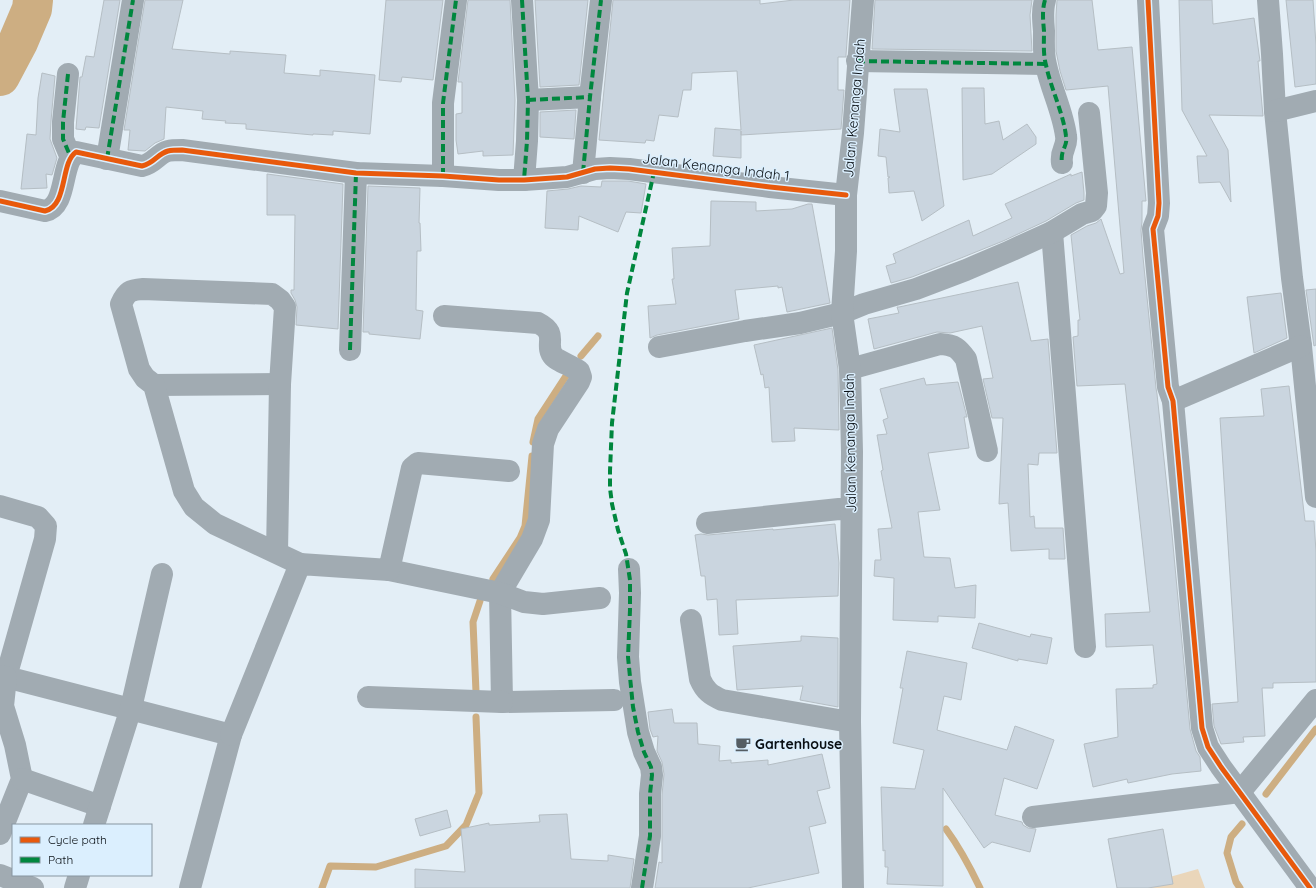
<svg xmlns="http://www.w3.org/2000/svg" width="1316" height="888" font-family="Quicksand,sans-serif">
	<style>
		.green { fill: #ead6ba }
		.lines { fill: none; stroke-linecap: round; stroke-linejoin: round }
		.stream { stroke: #cdae82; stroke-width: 7 }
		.river { stroke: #cdae82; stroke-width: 40 }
		.building { fill: #cad5df; stroke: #b5bec4 }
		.minor { stroke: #a1abb2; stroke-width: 22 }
		.quiet { stroke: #00873e; stroke-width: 4; stroke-dasharray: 8 4; stroke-linecap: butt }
		.cycleway-casing { stroke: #dbeffe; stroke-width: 8 }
		.cycleway { stroke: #e8590c; stroke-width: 5 }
		.labels { text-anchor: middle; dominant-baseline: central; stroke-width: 3; stroke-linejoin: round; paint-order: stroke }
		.street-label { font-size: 14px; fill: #090f14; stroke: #dbeffe }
		.poi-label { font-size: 14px; font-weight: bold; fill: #090f14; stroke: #dbeffe; text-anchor: start }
	</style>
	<rect width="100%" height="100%" fill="#e3eef6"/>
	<!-- green -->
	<path class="green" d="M 1198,869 L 1205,888 L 1131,888 Z"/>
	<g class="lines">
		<!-- stream -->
		<g class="stream">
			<path d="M 581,356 L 598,336"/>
			<path d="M 533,442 L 538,419 L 566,376"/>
			<path d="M 493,579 L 520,538 L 525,526 L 532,456"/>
			<path d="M 476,692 L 473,622 L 480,601"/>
			<path d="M 1266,794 L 1316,729"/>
			<path d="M 946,829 C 960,848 970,867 980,888"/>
			<path d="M 322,888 L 330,866 L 376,867 L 446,846 L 466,825 L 479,793 L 476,717"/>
			<path d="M 1240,888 L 1236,882 L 1227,853 L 1231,837 L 1242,824"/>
		</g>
		<!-- river -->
		<path class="river" d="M 0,76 L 18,42 L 32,9 L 33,0"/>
	</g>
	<!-- building -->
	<g class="building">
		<path d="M 104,0 L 120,0 L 99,128 L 86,127 L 85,130 L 76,129 L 80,77 L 82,77 L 86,56 L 94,57 Z"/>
		<path d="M 145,0 L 183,0 L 172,49 L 230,54 L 230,51 L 286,55 L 284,73 L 320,76 L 320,70 L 375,75 L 370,134 L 333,131 L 333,135 L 313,134 L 313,135 L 246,129 L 246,124 L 225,123 L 226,121 L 202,119 L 203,111 L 166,107 L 164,139 L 155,143 L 145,151 L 128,150 L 130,130 L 124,130 Z"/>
		<path d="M 386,0 L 443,0 L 433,80 L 402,77 L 401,82 L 379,80 Z"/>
		<path d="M 468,0 L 510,0 L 515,100 L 513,155 L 483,156 L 483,151 L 458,154 L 456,140 L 456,114 L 462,113 L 462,82 L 458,82 Z"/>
		<path d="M 535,0 L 588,0 L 579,85 L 540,87 Z"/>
		<path d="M 613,0 L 760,0 L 760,4 L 794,0 L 850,0 L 846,55 L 846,57 L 838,57 L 838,90 L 844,90 L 841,129 L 741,135 L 741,131 L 741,158 L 713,156 L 715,128 L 741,130 L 737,71 L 692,73 L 691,90 L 683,90 L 678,117 L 659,115 L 654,141 L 646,140 L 645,143 L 599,140 Z"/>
		<path d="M 875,0 L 1032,0 L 1030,15 L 1032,51 L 872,49 Z"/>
		<path d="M 1057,0 L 1092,0 L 1098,50 L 1132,47 L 1146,201 L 1142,201 L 1142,222 L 1141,230 L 1143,257 L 1156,388 L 1157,394 L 1172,534 L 1190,729 L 1196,751 L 1200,757 L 1201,771 L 1172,774 L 1128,783 L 1127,779 L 1093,787 L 1084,744 L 1118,737 L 1116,689 L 1153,688 L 1153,685 L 1157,684 L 1153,645 L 1106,647 L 1105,614 L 1150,612 L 1125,384 L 1077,386 L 1073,337 L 1078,336 L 1078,320 L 1080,320 L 1071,235 L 1087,226 L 1096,223 L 1101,219 L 1120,274 L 1124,273 L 1108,86 L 1066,90 L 1060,71 L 1056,51 L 1056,15 Z"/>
		<path d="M 1179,0 L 1212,0 L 1213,24 L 1254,18 L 1260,61 L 1258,61 L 1263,116 L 1209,115 L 1228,150 L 1231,202 L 1220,182 L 1199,183 L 1197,156 L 1207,156 L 1182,110 Z"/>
		<path d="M 1286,0 L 1313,0 L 1316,45 L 1316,84 L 1295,87 Z"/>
		<path d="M 42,73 L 55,76 L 51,121 L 50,139 L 57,158 L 52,175 L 46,174 L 47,188 L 21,189 L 27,134 L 36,135 L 38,98 Z"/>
		<path d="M 962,88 L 984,88 L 985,124 L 999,121 L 1003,140 L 1027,124 L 1036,137 L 1036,144 L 992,174 L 963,180 Z"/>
		<path d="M 894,89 L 927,89 L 944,206 L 922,221 L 914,191 L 889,193 L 888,178 L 890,177 L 888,177 L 886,157 L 878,156 L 880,129 L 900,132 Z"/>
		<path d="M 576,110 L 574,139 L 540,137 L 540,112 Z"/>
		<path d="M 1082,172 L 1084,193 L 1084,200 L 1076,203 L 1046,221 L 1003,241 L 961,258 L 912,277 L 891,283 L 886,266 L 896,263 L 893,254 L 969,220 L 973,236 L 1012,218 L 1005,204 L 1071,174 L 1071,176 Z"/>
		<path d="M 267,174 L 343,184 L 338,329 L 296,325 L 297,307 L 295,300 L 291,293 L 291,290 L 294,290 L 295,215 L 267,215 Z"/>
		<path d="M 602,181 L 628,181 L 646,184 L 641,213 L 626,212 L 618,232 L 579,216 L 578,230 L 545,228 L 547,191 L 568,189 L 581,186 L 601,187 Z"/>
		<path d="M 368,186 L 420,188 L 419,223 L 420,223 L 421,251 L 417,251 L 416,310 L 423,311 L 420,339 L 369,334 L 369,332 L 363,332 Z"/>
		<path d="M 711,201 L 756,202 L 756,211 L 792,209 L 808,204 L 812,204 L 830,303 L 787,312 L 782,287 L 778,288 L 778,286 L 735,290 L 739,319 L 657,335 L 650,338 L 648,306 L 676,304 L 672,279 L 674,279 L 672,248 L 710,246 Z"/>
		<path d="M 1018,282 L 1031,341 L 1048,339 L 1057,453 L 1039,453 L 1038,465 L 1028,464 L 1030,517 L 1034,516 L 1035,528 L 1063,528 L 1065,559 L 1049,559 L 1049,549 L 1011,551 L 1008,503 L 999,504 L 1003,418 L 992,418 L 983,379 L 993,378 L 982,326 L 950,333 L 937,332 L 874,349 L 868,319 L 899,313 L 897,307 L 899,307 Z"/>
		<path d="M 1316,289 L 1316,345 L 1314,346 L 1306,290 Z"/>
		<path d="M 1281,293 L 1287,338 L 1254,353 L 1247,297 Z"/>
		<path d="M 832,328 L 838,370 L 839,430 L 794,428 L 795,441 L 772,442 L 769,387 L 765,388 L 763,374 L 761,375 L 754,345 Z"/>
		<path d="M 924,378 L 926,385 L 958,382 L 967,417 L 964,417 L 969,448 L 928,453 L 940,510 L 918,512 L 924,557 L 950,558 L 955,588 L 976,585 L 975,618 L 938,616 L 938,622 L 893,620 L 894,578 L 874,576 L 875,560 L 881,560 L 878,529 L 892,528 L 881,471 L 883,470 L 877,435 L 887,434 L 883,420 L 888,418 L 880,389 Z"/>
		<path d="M 1289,386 L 1305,521 L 1314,521 L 1316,552 L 1316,682 L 1273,683 L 1273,688 L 1262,688 L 1265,736 L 1243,737 L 1244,742 L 1221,744 L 1214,726 L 1212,704 L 1238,702 L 1220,418 L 1264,416 L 1261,389 Z"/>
		<path d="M 835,524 L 839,563 L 838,596 L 736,600 L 738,634 L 719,635 L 717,599 L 707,600 L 705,576 L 701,576 L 695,535 L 701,534 L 708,535 L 773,529 L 773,530 Z"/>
		<path d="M 979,623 L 1030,637 L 1031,634 L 1052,638 L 1047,664 L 1018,659 L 1018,661 L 972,648 Z"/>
		<path d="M 801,636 L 838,638 L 838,707 L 800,700 L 803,686 L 737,690 L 733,646 L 801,641 Z"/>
		<path d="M 907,651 L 967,663 L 961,700 L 944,696 L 937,730 L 1007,750 L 1015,726 L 1054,740 L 1037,789 L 1004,778 L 995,815 L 1022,822 L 1023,825 L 1028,828 L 1036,829 L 1030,852 L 992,842 L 984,848 L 943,788 L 943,886 L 887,884 L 888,867 L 885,867 L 885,850 L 883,851 L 881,787 L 915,789 L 924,750 L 893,743 L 903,688 L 900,688 Z"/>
		<path d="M 672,709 L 674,723 L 697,723 L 698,744 L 720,746 L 719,761 L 731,760 L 731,763 L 768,760 L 768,765 L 822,754 L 830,788 L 817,791 L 826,823 L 809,827 L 819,873 L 748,888 L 655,888 L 659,862 L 662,863 L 662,795 L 664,774 L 662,762 L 657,751 L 658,736 L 653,737 L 650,729 L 648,712 Z"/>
		<path d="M 447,810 L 451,827 L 420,836 L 415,819 Z"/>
		<path d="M 567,814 L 571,859 L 608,861 L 608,855 L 634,859 L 630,888 L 415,888 L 415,869 L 465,872 L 461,829 L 489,823 L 489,825 L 540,822 L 539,815 Z"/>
		<path d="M 1163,829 L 1173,884 L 1148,888 L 1117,888 L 1108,839 Z"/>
	</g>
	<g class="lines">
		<!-- minor -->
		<g class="minor">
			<path d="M 522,0 L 528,100 L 527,141 L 524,180"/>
			<path d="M 1045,0 C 1042,10 1043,20 1044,31 C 1044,42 1043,54 1046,65 C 1051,89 1063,112 1066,136 C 1068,147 1060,149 1062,163"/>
			<path d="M 1148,0 L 1159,203 L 1158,216 L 1153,229 L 1168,387 L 1173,401 L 1202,728 L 1208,747 L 1221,767 L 1310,888"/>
			<path d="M 1268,0 L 1272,54 L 1275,111 L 1292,278 L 1301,346 L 1316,497"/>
			<path d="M 857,61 L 1045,64"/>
			<path d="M 68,74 L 63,122 L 63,139 L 71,158"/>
			<path d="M 528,100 L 590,97"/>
			<path d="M 1275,111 L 1316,101"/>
			<path d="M 107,159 L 133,0"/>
			<path d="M 583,173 L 590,97 L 601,0"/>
			<path d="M 443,176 L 443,103 L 456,0"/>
			<path d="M 0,201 L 45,211 C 68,206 60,163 76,152 L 142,166 C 155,163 157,154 168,151 C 172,150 177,150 182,150 L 356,173 L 443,176 L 499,180 L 524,180 L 567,177 L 595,169 L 610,168 L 629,169 L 770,187 L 846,195"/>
			<path d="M 1052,232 L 1085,647"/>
			<path d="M 444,316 L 538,323 C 560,334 543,345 554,357 C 555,359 575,368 579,371 L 581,377 L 579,382 L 548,429 L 543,444 L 539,520 L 532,539 L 500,593 L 502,702 L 614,700"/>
			<path d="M 659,347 L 745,331 L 800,323 L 842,313 L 864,304 L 916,289 L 966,270 L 1008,252 L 1052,232 L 1082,214 L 1092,211 L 1096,206 L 1097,193 L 1089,113"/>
			<path d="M 350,350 L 356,173"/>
			<path d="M 850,369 L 940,344 C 955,345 958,348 966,359 L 987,451"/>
			<path d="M 154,385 L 280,384"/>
			<path d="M 1173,401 L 1301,346"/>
			<path d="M 0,506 L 38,517 L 46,526 L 45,539 L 6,677 L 231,735 L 190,888"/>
			<path d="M 707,523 L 839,509 L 851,510"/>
			<path d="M 277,553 L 280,384 L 285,307 L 280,300 L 272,294 L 143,289 C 130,290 127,291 121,304 L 139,369 L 145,378 L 154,385 L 184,491 L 194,507 L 215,524 L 300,564"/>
			<path d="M 629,569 L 630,593 L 628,657 L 630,682 L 638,732 L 644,752 L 651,767 L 652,775 L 650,794 L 650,836 L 642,888"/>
			<path d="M 389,570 L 500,593 L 524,602 L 543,604 L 600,598"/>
			<path d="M 691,620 L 700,679 C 705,691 711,695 722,700 L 850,722"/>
			<path d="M 0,676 L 6,677 L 3,706 L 15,745 L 22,779 L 0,834"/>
			<path d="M 368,697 L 502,702"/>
			<path d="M 231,735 L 300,564 L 389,570 L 412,468 L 418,463 L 509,471"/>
			<path d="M 22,779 L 100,806"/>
			<path d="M 1033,817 L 1240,792 L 1316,700"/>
			<path d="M 94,825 L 131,708 L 162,574"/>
			<path d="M 0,875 L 33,888"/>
			<path d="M 75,888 L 79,875"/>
			<path d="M 853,888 L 850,722 L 852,452 L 850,369 L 842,313 L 846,251 L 846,195 L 853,133 L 863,0"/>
		</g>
		<!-- quiet -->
		<g class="quiet">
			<path d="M 522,0 L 528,100 L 527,141 L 524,180"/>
			<path d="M 1045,0 C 1042,10 1043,20 1044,31 C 1044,42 1043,54 1046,65 C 1051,89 1063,112 1066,136 C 1068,147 1060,149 1062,163"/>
			<path d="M 857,61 L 1045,64"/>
			<path d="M 68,74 L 63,122 L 63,139 L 71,158"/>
			<path d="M 528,100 L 590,97"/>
			<path d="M 107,159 L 133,0"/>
			<path d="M 583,173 L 590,97 L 601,0"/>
			<path d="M 443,176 L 443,103 L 456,0"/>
			<path d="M 350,350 L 356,173"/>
			<path d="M 642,888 L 650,836 L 650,794 L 652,775 L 651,767 L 644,752 L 638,732 L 633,707 L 628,657 L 630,610 L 630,580 L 626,554 L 618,530 L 612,504 L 610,488 L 610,471 L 612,423 L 627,293 L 654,172"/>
		</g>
		<defs>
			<g id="cycleway">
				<path d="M 1148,0 L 1159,203 L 1158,216 L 1153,229 L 1168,387 L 1173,401 L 1202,728 L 1208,747 L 1221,767 L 1310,888"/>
				<path d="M 0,201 L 45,211 C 68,206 60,163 76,152 L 142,166 C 155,163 157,154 168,151 C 172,150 177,150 182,150 L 356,173 L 443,176 L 499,180 L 524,180 L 567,177 L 595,169 L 610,168 L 629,169 L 770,187 L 846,195"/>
			</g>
		</defs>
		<!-- cycleway casing -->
		<use href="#cycleway" class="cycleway-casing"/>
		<!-- cycleway -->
		<use href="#cycleway" class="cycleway"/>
	</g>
	<!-- icons -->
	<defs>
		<symbol id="cafe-bare" viewBox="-9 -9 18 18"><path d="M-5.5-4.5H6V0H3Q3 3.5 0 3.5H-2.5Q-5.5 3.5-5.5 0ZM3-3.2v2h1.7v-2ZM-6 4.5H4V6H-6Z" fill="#555d63" stroke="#dbeffe" stroke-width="2.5" paint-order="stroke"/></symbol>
	</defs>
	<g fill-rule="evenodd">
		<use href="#cafe-bare" x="732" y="733" width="22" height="22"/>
	</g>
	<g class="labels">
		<!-- street labels -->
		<g class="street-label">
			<text transform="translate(854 108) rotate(-85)">Jalan Kenanga Indah</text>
			<text transform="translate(716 167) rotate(7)">Jalan Kenanga Indah 1</text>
			<text transform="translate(850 443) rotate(-91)">Jalan Kenanga Indah</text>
		</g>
		<!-- poi labels -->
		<g class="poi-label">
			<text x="755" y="744">Gartenhouse</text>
		</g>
	</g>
	<!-- legend -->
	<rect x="12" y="824" width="140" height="52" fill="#dbeffe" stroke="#8795a0"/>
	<rect x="20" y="837" width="20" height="6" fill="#e8590c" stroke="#8795a0"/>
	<text x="48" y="844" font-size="12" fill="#090f14">Cycle path</text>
	<rect x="20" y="857" width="20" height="6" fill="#00873e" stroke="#8795a0"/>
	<text x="48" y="864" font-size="12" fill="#090f14">Path</text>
</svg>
